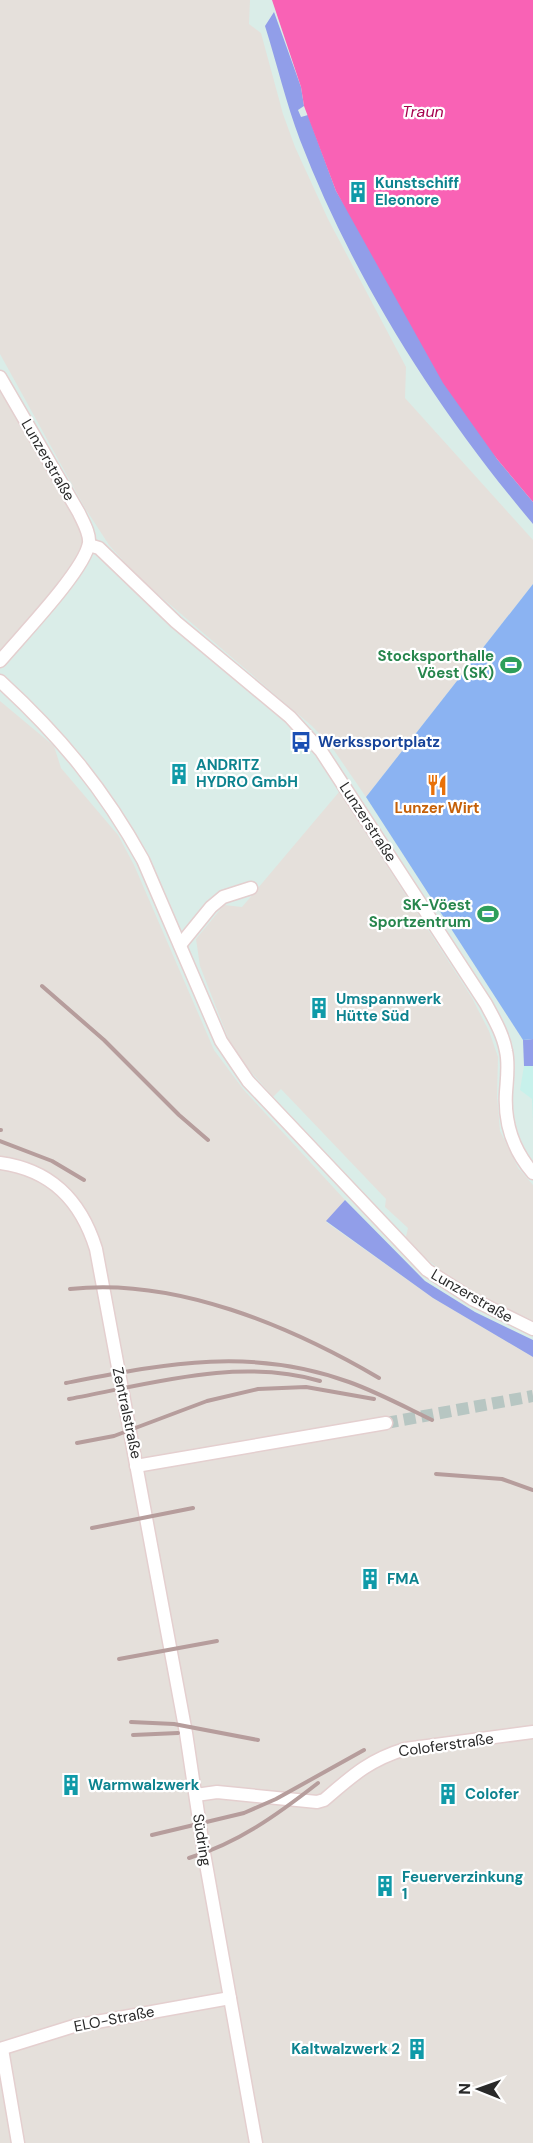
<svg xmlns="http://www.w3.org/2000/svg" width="533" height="2143" font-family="'DM Sans',sans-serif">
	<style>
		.industrial { fill: #e5e0db }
		.education { fill: #c7f1eb }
		.green { fill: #919ee9 }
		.pitch { fill: #8bb3f2 }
		.water { fill: #f962b5 }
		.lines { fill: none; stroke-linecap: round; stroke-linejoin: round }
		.minor-tunnel { stroke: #b7c6c2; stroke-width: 12; stroke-dasharray: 12 6; stroke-linecap: butt }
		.minor-casing { stroke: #e4cfcf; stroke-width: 15 }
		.minor { stroke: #fff; stroke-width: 12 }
		.rail { stroke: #b69d9c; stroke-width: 4 }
		.labels { text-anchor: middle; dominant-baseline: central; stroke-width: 4.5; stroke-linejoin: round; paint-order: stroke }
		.culture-label { font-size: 15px; font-weight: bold; fill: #0d838f; stroke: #fff; text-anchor: start }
		.street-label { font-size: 15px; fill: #292929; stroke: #fff }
		.leisure-label { font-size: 15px; font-weight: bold; fill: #27864d; stroke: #fff; text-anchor: end }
		.transit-label { font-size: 15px; font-weight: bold; fill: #164399; stroke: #fff; text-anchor: start }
		.food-label { font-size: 15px; font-weight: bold; fill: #c56008; stroke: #fff }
		.water-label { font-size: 16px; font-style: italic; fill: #a6014e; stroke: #fff }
	</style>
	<rect width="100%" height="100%" fill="#daede8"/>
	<!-- industrial -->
	<g class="industrial">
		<path d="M 0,0 L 250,0 L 249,24 L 261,33 L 283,114 L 295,147 L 328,219 L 406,367 L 405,398 L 533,540 L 533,584 L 366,797 L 331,746 L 312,726 L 139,578 L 109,545 L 85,508 L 0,354 Z"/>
		<path d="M 0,388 L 74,517 L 82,532 L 83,544 L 75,562 L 0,653 Z"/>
		<path d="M 0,701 L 54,746 L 61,768 L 118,835 L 134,865 L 214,1050 L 243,1089 L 345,1200 L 326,1222 L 433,1298 L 533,1357 L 533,2143 L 0,2143 Z"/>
		<path d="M 339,792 L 472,998 L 489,1031 L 498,1057 L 497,1096 L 500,1131 L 518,1168 L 533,1185 L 533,1321 L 509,1311 L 455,1282 L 405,1241 L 408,1228 L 385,1207 L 386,1199 L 281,1089 L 273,1097 L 240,1059 L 232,1048 L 200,966 L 196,939 L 224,905 L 242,907 Z"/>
	</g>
	<!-- education -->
	<path class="education" d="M 524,1066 L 533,1066 L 533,1121 L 532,1099 L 520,1090 Z"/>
	<!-- green -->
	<g class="green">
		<path d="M 274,12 L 301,87 L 304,106 L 298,110 L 301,117 L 308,115 L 336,191 L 497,459 L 533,502 L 533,524 C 437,410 354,280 300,140 C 286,103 277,64 265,26 Z"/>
		<path d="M 533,1039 L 533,1066 L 524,1066 L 523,1040 Z"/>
		<path d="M 345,1200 L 425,1281 L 475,1312 L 533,1340 L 533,1357 L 433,1298 L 326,1221 Z"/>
	</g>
	<!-- pitch -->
	<path class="pitch" d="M 533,584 L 533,1039 L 523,1040 L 366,797 Z"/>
	<!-- water -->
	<path class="water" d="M 272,0 L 533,0 L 533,502 L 497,459 L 443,383 L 336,191 L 304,106 L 301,87 Z"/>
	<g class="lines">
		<!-- minor-tunnel -->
		<path class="minor-tunnel" d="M 386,1423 L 533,1396"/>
		<defs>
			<g id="minor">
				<path d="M 0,377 L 79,513 C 83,522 90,533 89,543 C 85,570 20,637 0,661"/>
				<path d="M 89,545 L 99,548 L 176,622 L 290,717 L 321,751 L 486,1004 C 494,1019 503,1034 506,1051 C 509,1064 507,1078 506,1092 C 504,1123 513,1150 533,1173"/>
				<path d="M 0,681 C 59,735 104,789 143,860 L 221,1041 L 248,1081 L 427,1270 L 472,1299 L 533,1329"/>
				<path d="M 180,945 L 211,907 L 223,897 L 251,888"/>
				<path d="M 0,1163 C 52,1170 81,1201 96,1249 L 186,1733 L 204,1853 L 256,2143"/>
				<path d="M 136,1466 L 386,1423"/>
				<path d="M 196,1795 L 217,1792 L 317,1802 L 324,1800 C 352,1776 369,1760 405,1749 L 533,1732"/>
				<path d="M 0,2049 L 74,2026 L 230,1998"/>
				<path d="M 2,2049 L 18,2143"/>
			</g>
		</defs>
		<!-- minor casing -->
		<use href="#minor" class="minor-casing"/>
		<!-- minor -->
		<use href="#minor" class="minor"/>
		<!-- rail -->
		<g class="rail">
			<path d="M 42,986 L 104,1040 L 179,1115 L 208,1140"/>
			<path d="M 0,1130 L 1,1130"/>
			<path d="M 0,1141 L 52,1161 L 84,1180"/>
			<path d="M 70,1289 C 175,1277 290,1326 379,1378"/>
			<path d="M 66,1383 C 164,1364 251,1346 349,1382 C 377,1392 405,1407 432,1420"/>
			<path d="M 69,1399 C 150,1384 238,1357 320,1381"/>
			<path d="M 77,1443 L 114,1436 L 207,1401 L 258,1389 L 306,1387 L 374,1399"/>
			<path d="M 436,1474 L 502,1479 L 533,1490"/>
			<path d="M 92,1528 L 193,1508"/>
			<path d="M 119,1659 L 217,1641"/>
			<path d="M 131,1722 L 174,1724 L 258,1740"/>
			<path d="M 133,1735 L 178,1733"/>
			<path d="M 152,1835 L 244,1813 L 276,1799 L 364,1750"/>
			<path d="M 189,1858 C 238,1843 277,1815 318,1783"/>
		</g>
	</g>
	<!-- icons -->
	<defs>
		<symbol id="building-bare" viewBox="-9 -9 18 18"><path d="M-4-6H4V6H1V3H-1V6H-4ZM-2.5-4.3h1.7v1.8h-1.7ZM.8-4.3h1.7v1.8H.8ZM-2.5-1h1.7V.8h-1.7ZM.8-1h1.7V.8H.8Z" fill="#0f9aa8" stroke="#fff" stroke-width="2.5" paint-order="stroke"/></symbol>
		<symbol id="stadium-bare" viewBox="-9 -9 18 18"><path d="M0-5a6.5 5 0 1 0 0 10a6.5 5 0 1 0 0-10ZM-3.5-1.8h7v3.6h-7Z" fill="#2e9e5b" stroke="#fff" stroke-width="2.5" paint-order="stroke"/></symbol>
		<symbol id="bus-bare" viewBox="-9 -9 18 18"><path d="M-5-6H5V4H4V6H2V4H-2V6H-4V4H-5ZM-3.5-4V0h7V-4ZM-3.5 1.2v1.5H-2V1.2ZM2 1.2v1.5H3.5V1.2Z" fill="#1a4fb4" stroke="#fff" stroke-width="2.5" paint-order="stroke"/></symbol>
		<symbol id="restaurant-bare" viewBox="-9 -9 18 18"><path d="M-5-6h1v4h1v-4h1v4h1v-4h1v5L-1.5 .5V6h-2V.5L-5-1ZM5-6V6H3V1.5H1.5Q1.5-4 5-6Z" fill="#e8710a" stroke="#fff" stroke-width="2.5" paint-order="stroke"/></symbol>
	</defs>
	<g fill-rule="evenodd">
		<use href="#building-bare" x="343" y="177" width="30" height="30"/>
		<use href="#stadium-bare" x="496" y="650" width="30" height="30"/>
		<use href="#bus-bare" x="286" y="727" width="30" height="30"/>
		<use href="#building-bare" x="164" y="759" width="30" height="30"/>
		<use href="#restaurant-bare" x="422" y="770" width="30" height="30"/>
		<use href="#stadium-bare" x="473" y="899" width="30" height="30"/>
		<use href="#building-bare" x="304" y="993" width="30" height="30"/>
		<use href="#building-bare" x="355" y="1564" width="30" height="30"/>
		<use href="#building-bare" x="56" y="1770" width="30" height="30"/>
		<use href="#building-bare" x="433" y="1779" width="30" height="30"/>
		<use href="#building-bare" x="370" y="1871" width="30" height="30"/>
		<use href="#building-bare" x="402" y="2034" width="30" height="30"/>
	</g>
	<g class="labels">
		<!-- culture labels -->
		<g class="culture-label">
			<text x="375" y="183">Kunstschiff<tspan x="375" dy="17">Eleonore</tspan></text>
			<text x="196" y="765">ANDRITZ<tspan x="196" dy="17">HYDRO GmbH</tspan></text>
			<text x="336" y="999">Umspannwerk<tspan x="336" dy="17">Hütte Süd</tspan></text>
			<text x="387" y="1579">FMA</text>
			<text x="88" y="1785">Warmwalzwerk</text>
			<text x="465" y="1794">Colofer</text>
			<text x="402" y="1877">Feuerverzinkung<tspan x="402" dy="17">1</tspan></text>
			<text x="400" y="2049" text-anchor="end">Kaltwalzwerk 2</text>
		</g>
		<!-- street labels -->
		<g class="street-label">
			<text transform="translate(48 460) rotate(60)">Lunzerstraße</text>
			<text transform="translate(368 822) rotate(57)">Lunzerstraße</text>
			<text transform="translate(472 1296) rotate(30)">Lunzerstraße</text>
			<text transform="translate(127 1413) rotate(78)">Zentralstraße</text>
			<text transform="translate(446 1745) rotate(-8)">Coloferstraße</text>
			<text transform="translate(202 1840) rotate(81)">Südring</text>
			<text transform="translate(114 2019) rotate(-11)">ELO-Straße</text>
		</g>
		<!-- leisure labels -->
		<g class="leisure-label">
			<text x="494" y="656">Stocksporthalle<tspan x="494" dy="17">Vöest (SK)</tspan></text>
			<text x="471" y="905">SK-Vöest<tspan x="471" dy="17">Sportzentrum</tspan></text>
		</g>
		<!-- transit labels -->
		<g class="transit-label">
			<text x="318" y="742">Werkssportplatz</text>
		</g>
		<!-- food labels -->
		<g class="food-label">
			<text x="437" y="808">Lunzer Wirt</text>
		</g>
		<!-- water labels -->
		<g class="water-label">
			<text x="423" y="111">Traun</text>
		</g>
	</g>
	<!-- north arrow -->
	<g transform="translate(479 2089) rotate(271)" stroke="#ffffff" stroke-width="4.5" paint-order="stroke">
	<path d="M0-4.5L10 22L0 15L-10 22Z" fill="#292929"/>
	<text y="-9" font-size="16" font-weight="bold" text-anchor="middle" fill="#292929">N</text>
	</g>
</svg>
